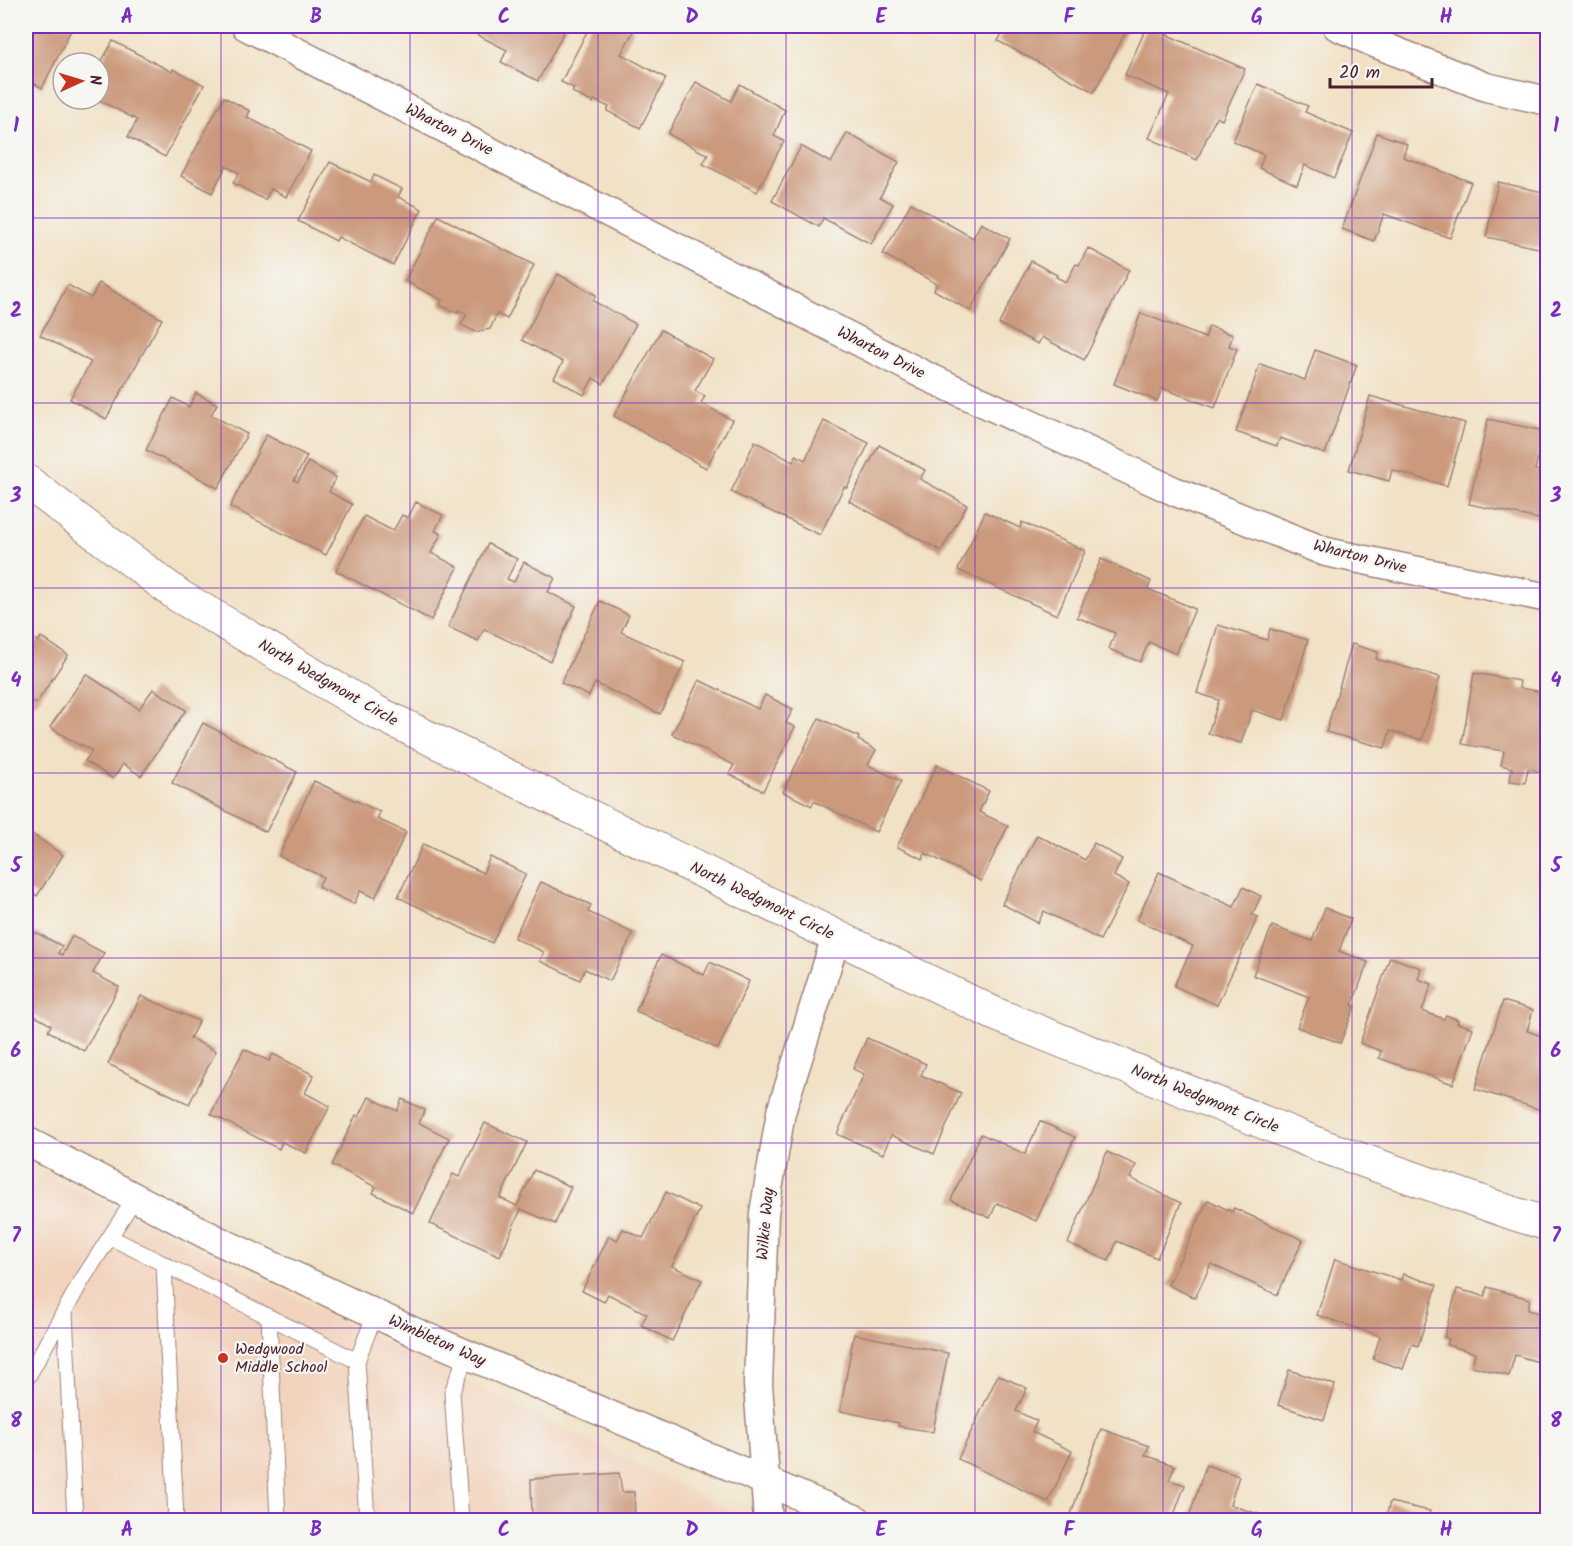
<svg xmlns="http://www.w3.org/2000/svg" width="1573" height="1546" font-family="Kalam,sans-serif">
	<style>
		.built { fill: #f2d4be }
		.building { fill: #cb997c }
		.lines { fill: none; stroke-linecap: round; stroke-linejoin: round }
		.lane-casing { stroke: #9e8078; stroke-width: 17 }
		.street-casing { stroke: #9e8078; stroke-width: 31 }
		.secondary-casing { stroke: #9e8078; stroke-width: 35 }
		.lane { stroke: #fff; stroke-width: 15 }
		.street { stroke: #fff; stroke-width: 28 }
		.secondary { stroke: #fff; stroke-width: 33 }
		.grid { fill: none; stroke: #7b2cbf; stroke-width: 1.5; stroke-opacity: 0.55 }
		.poi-dot { fill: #c8321e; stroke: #f6f6f2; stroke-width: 2 }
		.labels { text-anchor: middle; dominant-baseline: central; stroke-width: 4.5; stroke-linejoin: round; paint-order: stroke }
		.street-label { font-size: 16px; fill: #4a1f2b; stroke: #f6f6f2 }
		.poi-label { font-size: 16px; fill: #4a1f2b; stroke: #f6f6f2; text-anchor: start }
		.neatline { fill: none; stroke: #7b2cbf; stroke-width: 2 }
		.grid-label { font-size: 20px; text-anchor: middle; font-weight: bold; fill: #7b2cbf }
	</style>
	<rect width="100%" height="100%" fill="#f6f6f2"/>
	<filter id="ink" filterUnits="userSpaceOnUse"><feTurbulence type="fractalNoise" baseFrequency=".0167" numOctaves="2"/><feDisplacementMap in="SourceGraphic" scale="12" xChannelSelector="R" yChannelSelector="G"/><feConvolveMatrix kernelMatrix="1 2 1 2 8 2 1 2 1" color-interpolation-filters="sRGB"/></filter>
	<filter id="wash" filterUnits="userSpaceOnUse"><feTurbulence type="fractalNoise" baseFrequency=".008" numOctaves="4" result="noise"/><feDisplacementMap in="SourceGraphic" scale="24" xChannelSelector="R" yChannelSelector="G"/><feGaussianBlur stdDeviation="1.35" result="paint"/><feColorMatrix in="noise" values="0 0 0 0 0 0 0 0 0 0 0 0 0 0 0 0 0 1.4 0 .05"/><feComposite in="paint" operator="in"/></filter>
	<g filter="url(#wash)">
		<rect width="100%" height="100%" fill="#f1e1c5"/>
		<!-- built -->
		<path class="built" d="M 43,1172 L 736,1513 L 736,1520 L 26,1520 L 26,1203 Z"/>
		<g id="blocks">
			<!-- building -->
			<g class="building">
				<path d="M 26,26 L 73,26 L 42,88 L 26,79 Z"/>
				<path d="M 460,26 L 567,26 L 538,81 L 501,62 L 507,50 Z"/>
				<path d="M 590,26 L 625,26 L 634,30 L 621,54 L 666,78 L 640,128 L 607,111 L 609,107 L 594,100 L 593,103 L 572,92 L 574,88 L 561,82 Z"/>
				<path d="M 1006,26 L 1129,26 L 1094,92 L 998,41 Z"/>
				<path d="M 1147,26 L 1245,69 L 1222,120 L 1216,117 L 1197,160 L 1149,138 L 1169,94 L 1125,75 Z"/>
				<path d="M 113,41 L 172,72 L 173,69 L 204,85 L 165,157 L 128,137 L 137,120 L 99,100 L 99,66 Z"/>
				<path d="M 696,82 L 731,101 L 740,84 L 785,110 L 774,136 L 784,141 L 757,192 L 703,164 L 708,155 L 668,134 Z"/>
				<path d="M 1258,84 L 1308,106 L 1305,112 L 1353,133 L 1334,178 L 1305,165 L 1297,185 L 1259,168 L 1264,155 L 1233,141 Z"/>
				<path d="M 224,97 L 250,111 L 247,117 L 311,151 L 286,197 L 271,189 L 265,200 L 233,183 L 239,173 L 226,166 L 212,193 L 181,176 Z"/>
				<path d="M 847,133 L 899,162 L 880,197 L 893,204 L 871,244 L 823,218 L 819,227 L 772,201 L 801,146 L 831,163 Z"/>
				<path d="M 1377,133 L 1407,144 L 1403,157 L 1471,182 L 1450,238 L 1384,214 L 1374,241 L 1342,229 Z"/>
				<path d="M 330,162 L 371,182 L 374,175 L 402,189 L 398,197 L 422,209 L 393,265 L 338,237 L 336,241 L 298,221 Z"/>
				<path d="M 1498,182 L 1548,193 L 1548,250 L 1486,237 Z"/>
				<path d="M 911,203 L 973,238 L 981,223 L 1010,239 L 970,311 L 934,290 L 937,284 L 883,254 Z"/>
				<path d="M 438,216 L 534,265 L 507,319 L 497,314 L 490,329 L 476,332 L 461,325 L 467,314 L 458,310 L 457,313 L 440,305 L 442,300 L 405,281 Z"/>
				<path d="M 1088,248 L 1129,270 L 1084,360 L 1042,337 L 1038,344 L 999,324 L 1031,261 L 1057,275 L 1056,277 L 1066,282 L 1076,264 L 1079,265 Z"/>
				<path d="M 558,274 L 596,295 L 593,301 L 636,324 L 603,384 L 593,378 L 584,395 L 554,378 L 563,362 L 522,340 Z"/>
				<path d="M 26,276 L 34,283 L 26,292 Z"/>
				<path d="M 99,283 L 162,319 L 106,419 L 70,399 L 91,362 L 40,335 L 68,285 L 91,298 Z"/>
				<path d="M 1141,313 L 1205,338 L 1209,326 L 1233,335 L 1229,346 L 1237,349 L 1215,408 L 1162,388 L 1157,401 L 1114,384 Z"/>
				<path d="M 661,330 L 713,359 L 695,391 L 705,396 L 701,403 L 732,420 L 706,468 L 614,416 Z"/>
				<path d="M 1315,350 L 1357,365 L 1325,454 L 1280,438 L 1277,446 L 1236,432 L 1260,364 L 1305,380 Z"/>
				<path d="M 196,393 L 217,404 L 211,415 L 247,434 L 218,488 L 146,450 L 173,398 L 189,407 Z"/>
				<path d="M 1370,396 L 1465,423 L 1447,486 L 1392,470 L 1389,481 L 1349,470 Z"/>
				<path d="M 1488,419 L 1544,431 L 1535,470 L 1548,473 L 1548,521 L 1469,504 Z"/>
				<path d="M 824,421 L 869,443 L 847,488 L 844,487 L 820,535 L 731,492 L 755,441 L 793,462 L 796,455 L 805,460 Z"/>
				<path d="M 266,435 L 307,456 L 294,480 L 298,482 L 308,462 L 336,477 L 329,492 L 352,504 L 326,555 L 230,507 Z"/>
				<path d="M 879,445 L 925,470 L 920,479 L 967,505 L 941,551 L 849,501 Z"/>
				<path d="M 416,502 L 443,515 L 435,531 L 441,534 L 431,553 L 458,567 L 431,620 L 336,571 L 364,516 L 393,531 L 402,515 L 408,518 Z"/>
				<path d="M 985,512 L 1020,528 L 1022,522 L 1085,551 L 1057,615 L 958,570 Z"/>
				<path d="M 488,544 L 517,559 L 507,579 L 514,582 L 524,562 L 555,578 L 548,592 L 576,606 L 550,661 L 484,629 L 478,641 L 448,627 Z"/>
				<path d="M 1101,559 L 1151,581 L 1148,589 L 1195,609 L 1176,654 L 1149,642 L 1140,662 L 1109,649 L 1115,633 L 1077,617 Z"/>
				<path d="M 600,601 L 629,615 L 621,632 L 685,662 L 660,714 L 595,683 L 589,696 L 561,683 Z"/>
				<path d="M 1218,625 L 1267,640 L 1270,629 L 1308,640 L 1284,720 L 1252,710 L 1241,743 L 1208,733 L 1219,700 L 1197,693 Z"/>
				<path d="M 26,633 L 38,642 L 41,637 L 68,655 L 36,704 L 26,697 Z"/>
				<path d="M 1352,644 L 1378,652 L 1376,659 L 1440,677 L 1422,740 L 1390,731 L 1385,748 L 1326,732 Z"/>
				<path d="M 1474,673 L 1520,681 L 1519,688 L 1548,693 L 1548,757 L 1542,756 L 1539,771 L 1528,769 L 1525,783 L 1510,781 L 1512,768 L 1501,765 L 1504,751 L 1462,744 Z"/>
				<path d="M 86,674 L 139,709 L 153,689 L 186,710 L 141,776 L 123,764 L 113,779 L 85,761 L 92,751 L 81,744 L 80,746 L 50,727 Z"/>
				<path d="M 699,680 L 758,709 L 765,695 L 793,709 L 786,723 L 795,727 L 763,791 L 729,774 L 734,765 L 672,734 Z"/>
				<path d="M 819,718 L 859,737 L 858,740 L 876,750 L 868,765 L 901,781 L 876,832 L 814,801 L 812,806 L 783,792 Z"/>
				<path d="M 203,723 L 297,772 L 266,832 L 172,783 Z"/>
				<path d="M 937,765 L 989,791 L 979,812 L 1008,826 L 981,881 L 925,853 L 923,859 L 897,847 Z"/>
				<path d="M 314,781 L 380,812 L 377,819 L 406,832 L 375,898 L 360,891 L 354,904 L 318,887 L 323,877 L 279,856 Z"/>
				<path d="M 29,832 L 63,855 L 37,896 L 26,889 L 26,837 Z"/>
				<path d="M 1037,835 L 1085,860 L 1094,843 L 1122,859 L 1114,876 L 1129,884 L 1100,940 L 1044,911 L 1038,923 L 1002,904 Z"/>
				<path d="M 423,844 L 483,873 L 490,857 L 526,874 L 492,943 L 398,897 Z"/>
				<path d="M 1159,872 L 1234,907 L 1243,887 L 1261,896 L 1252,915 L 1258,917 L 1217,1005 L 1174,986 L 1193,946 L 1137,920 Z"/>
				<path d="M 541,882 L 591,905 L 588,912 L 633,933 L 610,981 L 585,969 L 580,980 L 540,961 L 544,952 L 514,938 Z"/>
				<path d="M 1325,908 L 1351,919 L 1339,951 L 1368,962 L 1352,1005 L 1355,1006 L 1340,1043 L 1297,1027 L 1309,997 L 1253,975 L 1272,926 L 1312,941 Z"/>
				<path d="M 35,932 L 62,946 L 58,953 L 62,955 L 72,936 L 104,953 L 93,973 L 119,987 L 84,1051 L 48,1031 L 51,1025 L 26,1011 L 26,950 Z"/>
				<path d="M 661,955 L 704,975 L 710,962 L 749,981 L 718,1049 L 636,1011 Z"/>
				<path d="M 1390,957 L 1421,968 L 1418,979 L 1432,984 L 1422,1011 L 1444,1019 L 1446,1015 L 1458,1020 L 1457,1023 L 1473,1028 L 1453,1084 L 1379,1058 L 1381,1051 L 1360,1043 Z"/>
				<path d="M 141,996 L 199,1021 L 190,1038 L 216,1051 L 189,1104 L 108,1064 Z"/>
				<path d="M 1503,1001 L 1533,1010 L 1527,1031 L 1548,1038 L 1548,1112 L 1475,1089 Z"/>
				<path d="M 867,1038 L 926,1064 L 921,1075 L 961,1093 L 934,1154 L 891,1135 L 883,1154 L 837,1134 L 864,1074 L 853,1069 Z"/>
				<path d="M 244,1049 L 269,1061 L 273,1054 L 314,1075 L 305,1093 L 330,1106 L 306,1153 L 282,1142 L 279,1149 L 211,1114 Z"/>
				<path d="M 369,1097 L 397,1111 L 402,1099 L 425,1110 L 419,1123 L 449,1138 L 413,1213 L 373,1193 L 376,1187 L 332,1165 L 356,1115 L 359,1117 Z"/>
				<path d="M 1040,1121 L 1075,1137 L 1036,1221 L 997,1203 L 990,1218 L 951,1200 L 981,1134 L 1025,1154 Z"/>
				<path d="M 485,1123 L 527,1142 L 500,1198 L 517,1206 L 534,1170 L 571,1187 L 555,1224 L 521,1209 L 500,1256 L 430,1224 L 453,1174 L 459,1177 Z"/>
				<path d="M 1107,1152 L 1136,1165 L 1130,1178 L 1181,1203 L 1157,1258 L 1117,1241 L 1109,1261 L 1068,1243 Z"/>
				<path d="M 666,1192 L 700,1209 L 672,1266 L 702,1280 L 672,1341 L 641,1325 L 647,1314 L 608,1294 L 604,1302 L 582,1291 L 609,1236 L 617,1240 L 623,1229 L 643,1238 Z"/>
				<path d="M 1208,1200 L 1232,1212 L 1234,1208 L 1303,1240 L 1277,1295 L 1211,1264 L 1195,1298 L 1168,1285 Z"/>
				<path d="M 1335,1259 L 1401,1280 L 1403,1274 L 1437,1285 L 1418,1346 L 1412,1344 L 1403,1369 L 1373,1359 L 1380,1336 L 1317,1315 Z"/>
				<path d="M 1487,1287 L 1530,1299 L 1528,1310 L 1548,1315 L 1548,1354 L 1545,1364 L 1515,1355 L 1509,1376 L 1472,1366 L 1475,1353 L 1447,1345 L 1449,1339 L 1444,1337 L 1457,1289 L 1485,1296 Z"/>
				<path d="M 854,1334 L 948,1353 L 933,1432 L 898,1426 L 899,1423 L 840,1411 Z"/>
				<path d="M 1289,1370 L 1335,1385 L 1324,1420 L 1278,1405 Z"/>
				<path d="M 998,1375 L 1027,1388 L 1016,1411 L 1037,1421 L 1032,1432 L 1072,1451 L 1048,1502 L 958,1459 Z"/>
				<path d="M 1101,1429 L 1149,1446 L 1145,1455 L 1175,1466 L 1169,1480 L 1185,1485 L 1172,1520 L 1090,1520 L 1071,1514 Z"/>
				<path d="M 1206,1465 L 1239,1476 L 1230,1505 L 1277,1520 L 1188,1520 Z"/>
				<path d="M 619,1473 L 622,1492 L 634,1492 L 635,1520 L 532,1520 L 531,1479 Z"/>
				<path d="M 1390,1502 L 1430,1511 L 1427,1520 L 1385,1520 Z"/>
			</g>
		</g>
	</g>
	<g filter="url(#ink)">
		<use href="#blocks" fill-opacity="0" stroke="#9e8078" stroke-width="1.5"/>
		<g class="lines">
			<defs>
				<g id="lane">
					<path d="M 110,1237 L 357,1361 L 375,1314"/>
					<path d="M 164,1264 L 176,1520"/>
					<path d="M 65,1312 L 75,1520"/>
					<path d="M 269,1317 L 278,1520"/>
					<path d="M 357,1361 L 367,1520"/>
					<path d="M 26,1380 L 82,1280 L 135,1198"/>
					<path d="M 461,1520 L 452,1392 L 467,1354"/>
				</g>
				<g id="street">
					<path d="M 246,26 L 926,376 L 1174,491 L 1326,552 L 1548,598"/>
					<path d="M 1337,26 L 1377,44 L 1486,87 L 1548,101"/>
					<path d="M 26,1141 L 219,1241 L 414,1332 L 857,1520"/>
					<path d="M 768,1520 L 758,1384 L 764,1213 L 781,1112 L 836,937"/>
				</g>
				<path id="secondary" d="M 26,481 L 179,596 L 376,712 L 995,1014 L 1325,1147 L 1515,1214 L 1548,1224"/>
			</defs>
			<!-- lane casing -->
			<use href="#lane" class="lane-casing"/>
			<!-- street casing -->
			<use href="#street" class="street-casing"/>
			<!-- secondary casing -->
			<use href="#secondary" class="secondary-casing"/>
			<!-- lane -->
			<use href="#lane" class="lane"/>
			<!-- street -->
			<use href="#street" class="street"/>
			<!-- secondary -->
			<use href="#secondary" class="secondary"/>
		</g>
	</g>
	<!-- grid -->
	<path class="grid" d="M 221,26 L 221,1520M 410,26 L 410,1520M 598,26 L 598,1520M 786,26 L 786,1520M 975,26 L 975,1520M 1163,26 L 1163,1520M 1352,26 L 1352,1520M 26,218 L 1548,218M 26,403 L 1548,403M 26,588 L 1548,588M 26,773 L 1548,773M 26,958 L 1548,958M 26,1143 L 1548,1143M 26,1328 L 1548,1328"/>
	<!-- markers -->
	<circle class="poi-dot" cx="223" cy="1358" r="6"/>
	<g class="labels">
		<!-- street labels -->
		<g class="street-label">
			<text transform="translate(449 130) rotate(27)">Wharton Drive</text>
			<text transform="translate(881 353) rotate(27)">Wharton Drive</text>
			<text transform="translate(1360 557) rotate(14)">Wharton Drive</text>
			<text transform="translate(328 683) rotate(30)">North Wedgmont Circle</text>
			<text transform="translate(762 901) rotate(26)">North Wedgmont Circle</text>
			<text transform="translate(1205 1099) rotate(22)">North Wedgmont Circle</text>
			<text transform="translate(766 1224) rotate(-85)">Wilkie Way</text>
			<text transform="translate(437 1341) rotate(24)">Wimbleton Way</text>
		</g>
		<!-- poi labels -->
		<g class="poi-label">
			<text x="235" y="1349">Wedgwood<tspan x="235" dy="18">Middle School</tspan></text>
		</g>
	</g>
	<!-- margin -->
	<rect width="1573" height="1546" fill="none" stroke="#f6f6f2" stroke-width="66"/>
	<!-- north arrow -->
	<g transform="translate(81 81) rotate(86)"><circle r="28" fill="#f6f6f2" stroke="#b1a0a2" stroke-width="1.5"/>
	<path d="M0-4.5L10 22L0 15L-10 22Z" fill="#c8321e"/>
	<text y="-9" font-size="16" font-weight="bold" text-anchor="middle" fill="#4a1f2b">N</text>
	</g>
	<!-- scale -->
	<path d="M1330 78v9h102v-9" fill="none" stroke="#4a1f2b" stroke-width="3"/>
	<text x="1339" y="78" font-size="18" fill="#4a1f2b" stroke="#f6f6f2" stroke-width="4.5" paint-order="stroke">20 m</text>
	<rect x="33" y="33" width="1507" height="1480" class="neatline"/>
	<g class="grid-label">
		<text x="127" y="23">A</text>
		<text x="316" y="23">B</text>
		<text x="504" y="23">C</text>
		<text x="692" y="23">D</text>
		<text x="881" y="23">E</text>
		<text x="1069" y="23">F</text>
		<text x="1257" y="23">G</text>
		<text x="1446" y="23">H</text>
		<text x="16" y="132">1</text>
		<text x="1556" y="132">1</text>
		<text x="16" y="317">2</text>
		<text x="1556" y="317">2</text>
		<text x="16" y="502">3</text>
		<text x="1556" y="502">3</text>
		<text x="16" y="687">4</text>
		<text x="1556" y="687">4</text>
		<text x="16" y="872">5</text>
		<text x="1556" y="872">5</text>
		<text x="16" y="1057">6</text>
		<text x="1556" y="1057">6</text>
		<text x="16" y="1242">7</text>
		<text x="1556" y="1242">7</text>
		<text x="16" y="1427">8</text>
		<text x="1556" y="1427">8</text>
		<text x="127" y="1536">A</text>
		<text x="316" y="1536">B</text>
		<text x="504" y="1536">C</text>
		<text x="692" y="1536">D</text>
		<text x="881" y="1536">E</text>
		<text x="1069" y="1536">F</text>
		<text x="1257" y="1536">G</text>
		<text x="1446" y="1536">H</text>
	</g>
</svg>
